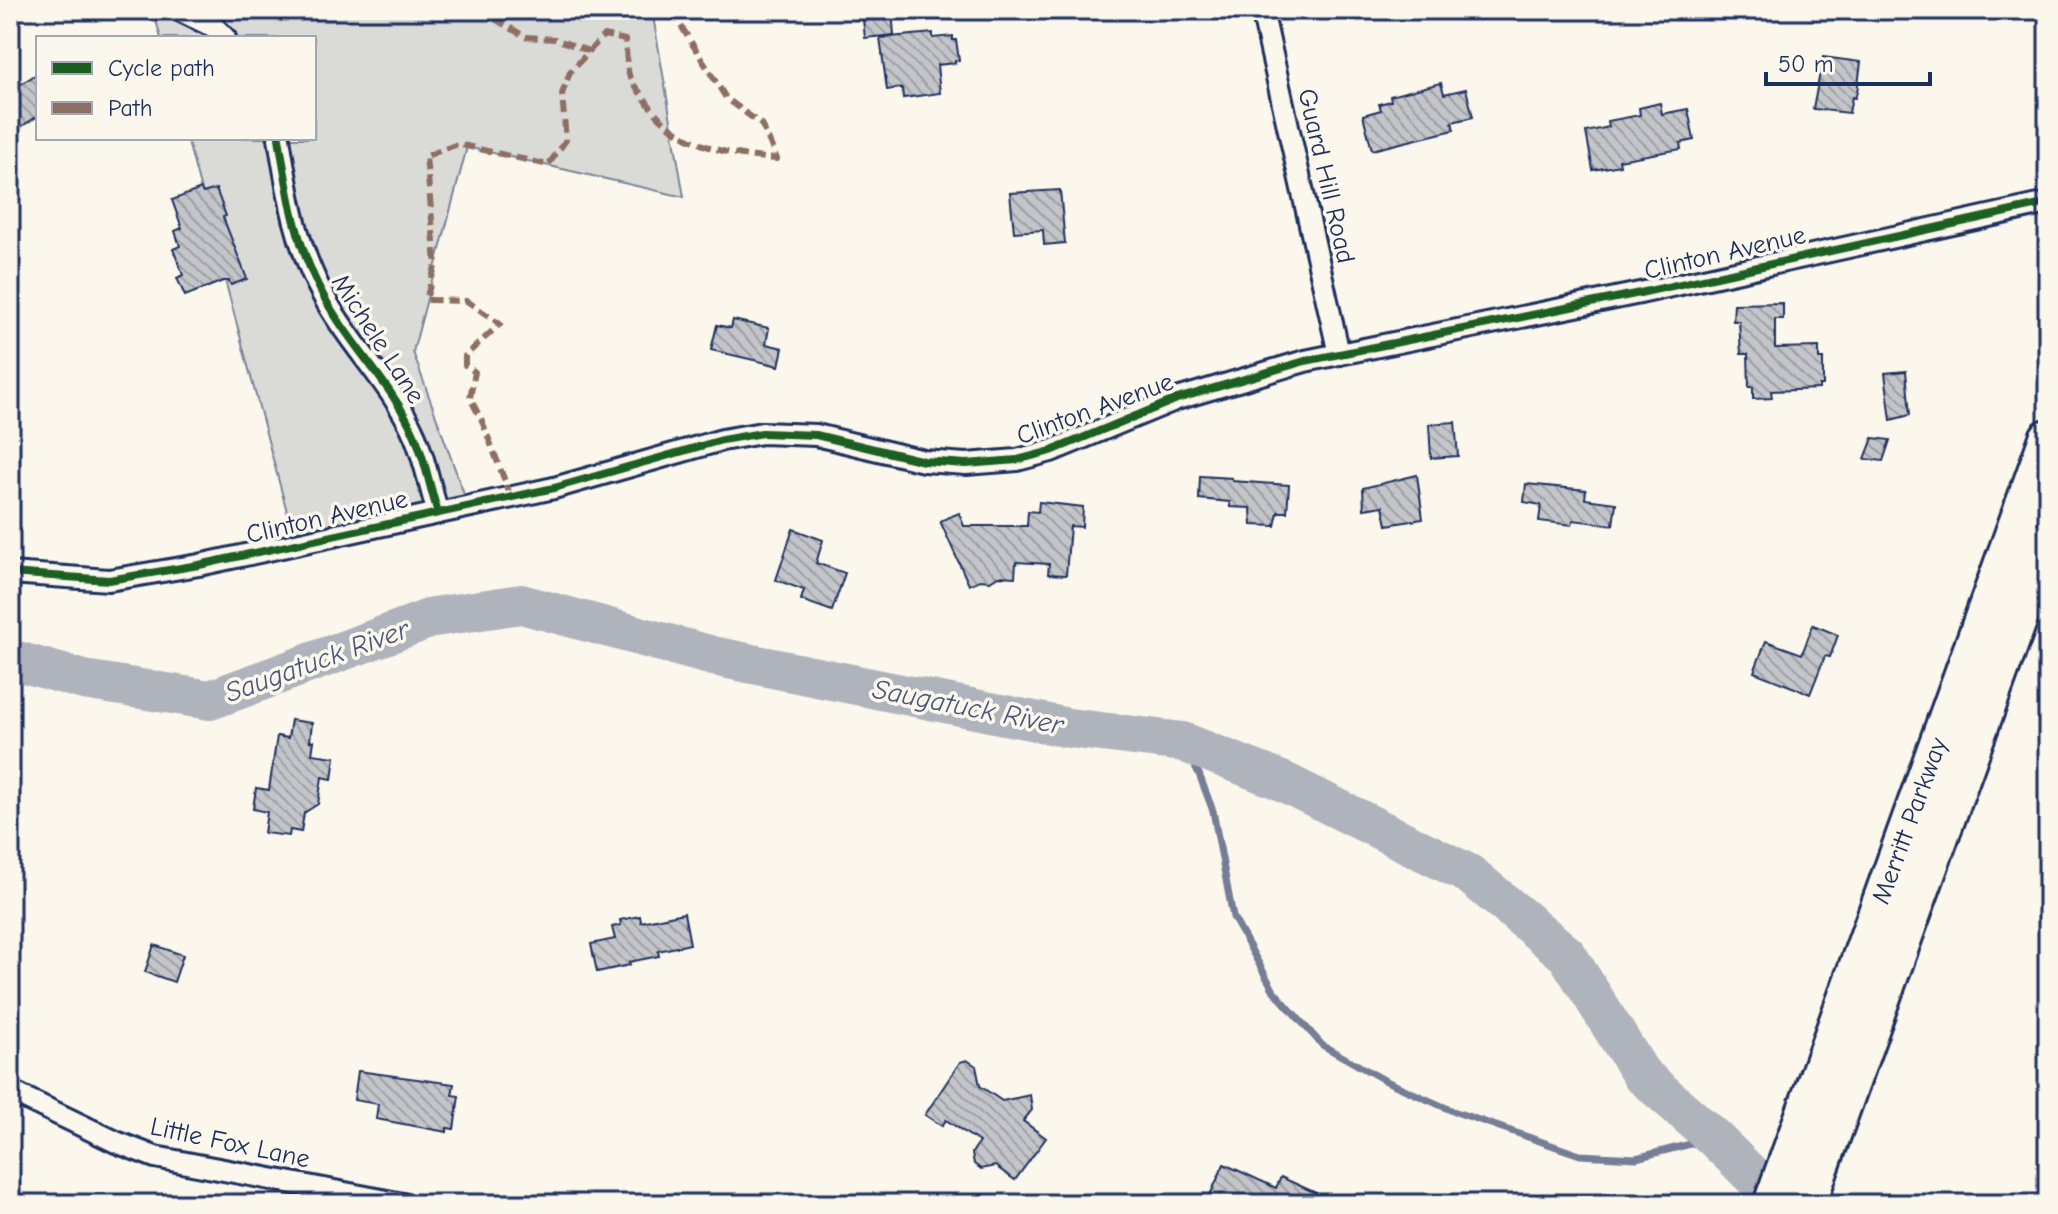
<svg xmlns="http://www.w3.org/2000/svg" width="2058" height="1214" font-family="'Comic Neue',sans-serif">
	<style>
		.green { fill: #dadad7; stroke: #7a849a; stroke-width: 2 }
		.lines { fill: none; stroke-linecap: round; stroke-linejoin: round }
		.stream { stroke: #747e96; stroke-width: 7 }
		.river { stroke: #afb3bb; stroke-width: 40 }
		.building { fill: url(#building-back-hatch); stroke: #1b2f5e; stroke-width: 2 }
		.street-casing { stroke: #1b2f5e; stroke-width: 26 }
		.highway-casing { stroke: #1b2f5e; stroke-width: 42 }
		.street { stroke: #fbf7ec; stroke-width: 20 }
		.highway { stroke: #fbf7ec; stroke-width: 36 }
		.quiet { stroke: #8d6e63; stroke-width: 6; stroke-dasharray: 12 6; stroke-linecap: butt }
		.cycleway-casing { stroke: #fbf7ec; stroke-width: 13 }
		.cycleway { stroke: #1b5e20; stroke-width: 8 }
		.labels { text-anchor: middle; dominant-baseline: central; stroke-width: 7; stroke-linejoin: round; paint-order: stroke }
		.street-label { font-size: 26px; fill: #1b2f5e; stroke: #fbf7ec }
		.water-label { font-size: 28px; font-style: italic; fill: #47577a; stroke: #fbf7ec }
	</style>
	<defs>
		<pattern id="building-back-hatch" width="6" height="6" patternUnits="userSpaceOnUse" patternTransform="scale(2)"><rect width="6" height="6" fill="#c3c5c9"/><path d="M-1 5l2 2M0 0l6 6M5-1l2 2" fill="none" stroke="#9ea0a6"/></pattern>
	</defs>
	<rect width="100%" height="100%" fill="#fbf7ec"/>
	<filter id="ink" filterUnits="userSpaceOnUse"><feTurbulence type="fractalNoise" baseFrequency=".0125" numOctaves="2"/><feDisplacementMap in="SourceGraphic" scale="16" xChannelSelector="R" yChannelSelector="G"/><feConvolveMatrix kernelMatrix="1 2 1 2 8 2 1 2 1" color-interpolation-filters="sRGB"/></filter>
	<g filter="url(#ink)">
		<!-- green -->
		<path class="green" d="M 153,10 L 652,10 L 684,197 L 467,147 L 413,352 L 470,511 L 297,549 L 187,138 L 314,138 L 314,38 L 161,38 Z"/>
		<g class="lines">
			<!-- stream -->
			<path class="stream" d="M 1183,742 L 1199,774 L 1213,811 L 1233,917 L 1274,991 L 1322,1045 L 1386,1081 L 1453,1111 L 1580,1155 L 1636,1158 L 1714,1138"/>
			<!-- river -->
			<path class="river" d="M 10,659 L 84,680 L 210,700 L 434,617 L 521,604 L 713,656 L 1069,728 L 1183,742 L 1282,781 L 1469,874 L 1567,955 L 1641,1074 L 1714,1138 L 1781,1204"/>
		</g>
		<!-- building -->
		<g class="building">
			<path d="M 862,10 L 892,10 L 894,35 L 865,38 Z"/>
			<path d="M 933,33 L 933,38 L 953,36 L 953,40 L 956,40 L 959,60 L 955,61 L 955,63 L 937,65 L 940,93 L 903,98 L 902,88 L 887,90 L 880,38 Z"/>
			<path d="M 1823,57 L 1861,62 L 1857,92 L 1855,98 L 1852,97 L 1849,113 L 1813,109 Z"/>
			<path d="M 38,73 L 38,116 L 19,128 L 10,112 L 10,107 L 17,103 L 10,91 Z"/>
			<path d="M 1441,83 L 1444,94 L 1466,89 L 1473,117 L 1452,122 L 1454,130 L 1372,150 L 1363,115 L 1381,110 L 1379,104 L 1391,101 L 1390,96 Z"/>
			<path d="M 1660,103 L 1662,114 L 1688,109 L 1694,140 L 1680,143 L 1681,149 L 1619,160 L 1620,165 L 1593,170 L 1586,132 L 1609,127 L 1608,121 L 1640,115 L 1639,108 Z"/>
			<path d="M 201,189 L 203,193 L 216,189 L 226,216 L 223,217 L 247,279 L 231,285 L 229,281 L 223,281 L 185,296 L 177,278 L 183,275 L 173,249 L 180,246 L 175,231 L 182,228 L 172,200 Z"/>
			<path d="M 1060,190 L 1065,243 L 1044,245 L 1043,230 L 1014,232 L 1010,193 Z"/>
			<path d="M 1783,303 L 1783,319 L 1775,319 L 1775,348 L 1819,347 L 1819,359 L 1823,359 L 1823,385 L 1819,385 L 1819,389 L 1771,391 L 1772,398 L 1753,399 L 1753,387 L 1749,387 L 1748,354 L 1741,354 L 1739,321 L 1733,321 L 1734,304 Z"/>
			<path d="M 733,320 L 769,328 L 766,344 L 783,348 L 779,366 L 711,350 L 717,325 L 731,328 Z"/>
			<path d="M 1906,371 L 1910,415 L 1891,420 L 1885,373 Z"/>
			<path d="M 1455,422 L 1458,456 L 1431,458 L 1429,424 Z"/>
			<path d="M 1873,438 L 1890,440 L 1883,461 L 1865,459 Z"/>
			<path d="M 1417,475 L 1423,519 L 1387,525 L 1383,506 L 1364,509 L 1363,488 Z"/>
			<path d="M 1200,476 L 1232,478 L 1232,481 L 1289,485 L 1287,512 L 1278,512 L 1275,526 L 1252,525 L 1251,508 L 1230,507 L 1230,502 L 1199,499 Z"/>
			<path d="M 1526,484 L 1586,490 L 1585,499 L 1616,503 L 1613,525 L 1573,520 L 1572,525 L 1539,521 L 1541,505 L 1524,502 Z"/>
			<path d="M 1039,502 L 1083,507 L 1082,527 L 1070,526 L 1066,575 L 1048,574 L 1049,564 L 1016,562 L 1015,577 L 998,576 L 990,581 L 980,580 L 969,585 L 940,521 L 959,513 L 964,526 L 1027,526 L 1028,511 L 1038,512 Z"/>
			<path d="M 793,529 L 823,540 L 816,563 L 845,573 L 832,611 L 801,600 L 804,590 L 776,580 Z"/>
			<path d="M 1813,625 L 1838,635 L 1830,657 L 1825,656 L 1810,694 L 1754,672 L 1766,641 L 1802,654 Z"/>
			<path d="M 291,720 L 312,723 L 310,741 L 314,741 L 312,754 L 335,757 L 332,779 L 322,777 L 318,804 L 304,813 L 301,832 L 290,830 L 289,836 L 264,833 L 267,812 L 253,809 L 256,788 L 269,790 L 277,736 L 288,738 Z"/>
			<path d="M 684,913 L 690,944 L 658,951 L 659,956 L 629,962 L 630,965 L 597,972 L 591,944 L 615,939 L 612,927 L 621,925 L 620,920 L 640,916 L 641,922 Z"/>
			<path d="M 154,945 L 183,955 L 174,982 L 145,972 Z"/>
			<path d="M 967,1060 L 976,1066 L 980,1086 L 1002,1101 L 1030,1095 L 1032,1110 L 1023,1121 L 1046,1138 L 1015,1180 L 995,1166 L 981,1169 L 974,1164 L 972,1153 L 979,1142 L 946,1120 L 942,1126 L 925,1115 L 960,1062 Z"/>
			<path d="M 358,1071 L 454,1084 L 452,1095 L 459,1096 L 454,1129 L 447,1128 L 447,1132 L 376,1119 L 378,1104 L 354,1100 Z"/>
			<path d="M 1224,1164 L 1276,1188 L 1281,1177 L 1340,1204 L 1206,1204 Z"/>
		</g>
		<g class="lines">
			<defs>
				<g id="street">
					<path d="M 179,10 L 214,27 L 225,38"/>
					<path d="M 1262,10 L 1339,354"/>
					<path d="M 279,138 C 288,195 296,246 324,297 C 350,346 393,385 415,436 C 425,460 430,488 438,513"/>
					<path d="M 10,573 L 109,580 L 199,565 L 554,488 L 722,440 L 762,433 L 816,435 L 924,461 L 966,464 L 1017,460 L 1051,451 L 1177,399 L 1305,361 L 1640,293 L 2048,203"/>
					<path d="M 10,1091 L 116,1142 L 155,1157 L 403,1204"/>
				</g>
				<g id="highway">
					<path d="M 1772,1204 L 2048,438"/>
					<path d="M 1807,1204 L 2048,538"/>
				</g>
			</defs>
			<!-- street casing -->
			<use href="#street" class="street-casing"/>
			<!-- highway casing -->
			<use href="#highway" class="highway-casing"/>
			<!-- street -->
			<use href="#street" class="street"/>
			<!-- highway -->
			<use href="#highway" class="highway"/>
			<!-- quiet -->
			<g class="quiet">
				<path d="M 479,10 L 526,37 L 555,39 L 589,51"/>
				<path d="M 511,497 L 482,421 L 470,398 L 475,372 L 465,365 L 465,356 L 500,324 L 467,301 L 426,300 L 436,263 L 426,156 L 458,144 L 548,165 L 566,140 L 562,94 L 570,72 L 604,35 L 625,40 C 627,52 626,67 630,78 C 633,85 640,92 645,99 C 675,145 725,155 777,159 L 762,125 L 726,98 L 671,10"/>
			</g>
			<defs>
				<g id="cycleway">
					<path d="M 279,138 C 288,195 296,246 324,297 C 350,346 393,385 415,436 C 425,460 430,488 438,513"/>
					<path d="M 10,573 L 109,580 L 199,565 L 554,488 L 722,440 L 762,433 L 816,435 L 924,461 L 966,464 L 1017,460 L 1051,451 L 1177,399 L 1305,361 L 1640,293 L 2048,203"/>
				</g>
			</defs>
			<!-- cycleway casing -->
			<use href="#cycleway" class="cycleway-casing"/>
			<!-- cycleway -->
			<use href="#cycleway" class="cycleway"/>
		</g>
	</g>
	<g class="labels">
		<!-- street labels -->
		<g class="street-label">
			<text transform="translate(1326 176) rotate(77)">Guard Hill Road</text>
			<text transform="translate(1725 253) rotate(-13)">Clinton Avenue</text>
			<text transform="translate(378 339) rotate(57)">Michele Lane</text>
			<text transform="translate(1095 409) rotate(-20)">Clinton Avenue</text>
			<text transform="translate(327 517) rotate(-13)">Clinton Avenue</text>
			<text transform="translate(1910 821) rotate(-70)">Merritt Parkway</text>
			<text transform="translate(230 1143) rotate(12)">Little Fox Lane</text>
		</g>
		<!-- water labels -->
		<g class="water-label">
			<text transform="translate(317 661) rotate(-20)">Saugatuck River</text>
			<text transform="translate(968 707) rotate(11)">Saugatuck River</text>
		</g>
	</g>
	<!-- margin -->
	<rect width="2058" height="1214" fill="none" stroke="#fbf7ec" stroke-width="40"/>
	<rect x="20" y="20" width="2018" height="1174" fill="none" stroke="#1b2f5e" stroke-width="3" filter="url(#ink)"/>
	<!-- legend -->
	<rect x="36" y="36" width="280" height="104" fill="#fbf7ec" stroke="#a1a7b3" stroke-width="2"/>
	<rect x="52" y="62" width="40" height="12" fill="#1b5e20" stroke="#a1a7b3" stroke-width="2"/>
	<text x="108" y="76" font-size="24" fill="#1b2f5e">Cycle path</text>
	<rect x="52" y="102" width="40" height="12" fill="#8d6e63" stroke="#a1a7b3" stroke-width="2"/>
	<text x="108" y="116" font-size="24" fill="#1b2f5e">Path</text>
	<!-- scale -->
	<path d="M1766 72v12h164v-12" fill="none" stroke="#1b2f5e" stroke-width="4"/>
	<text x="1778" y="72" font-size="24" fill="#1b2f5e" stroke="#fbf7ec" stroke-width="6" paint-order="stroke">50 m</text>
</svg>
